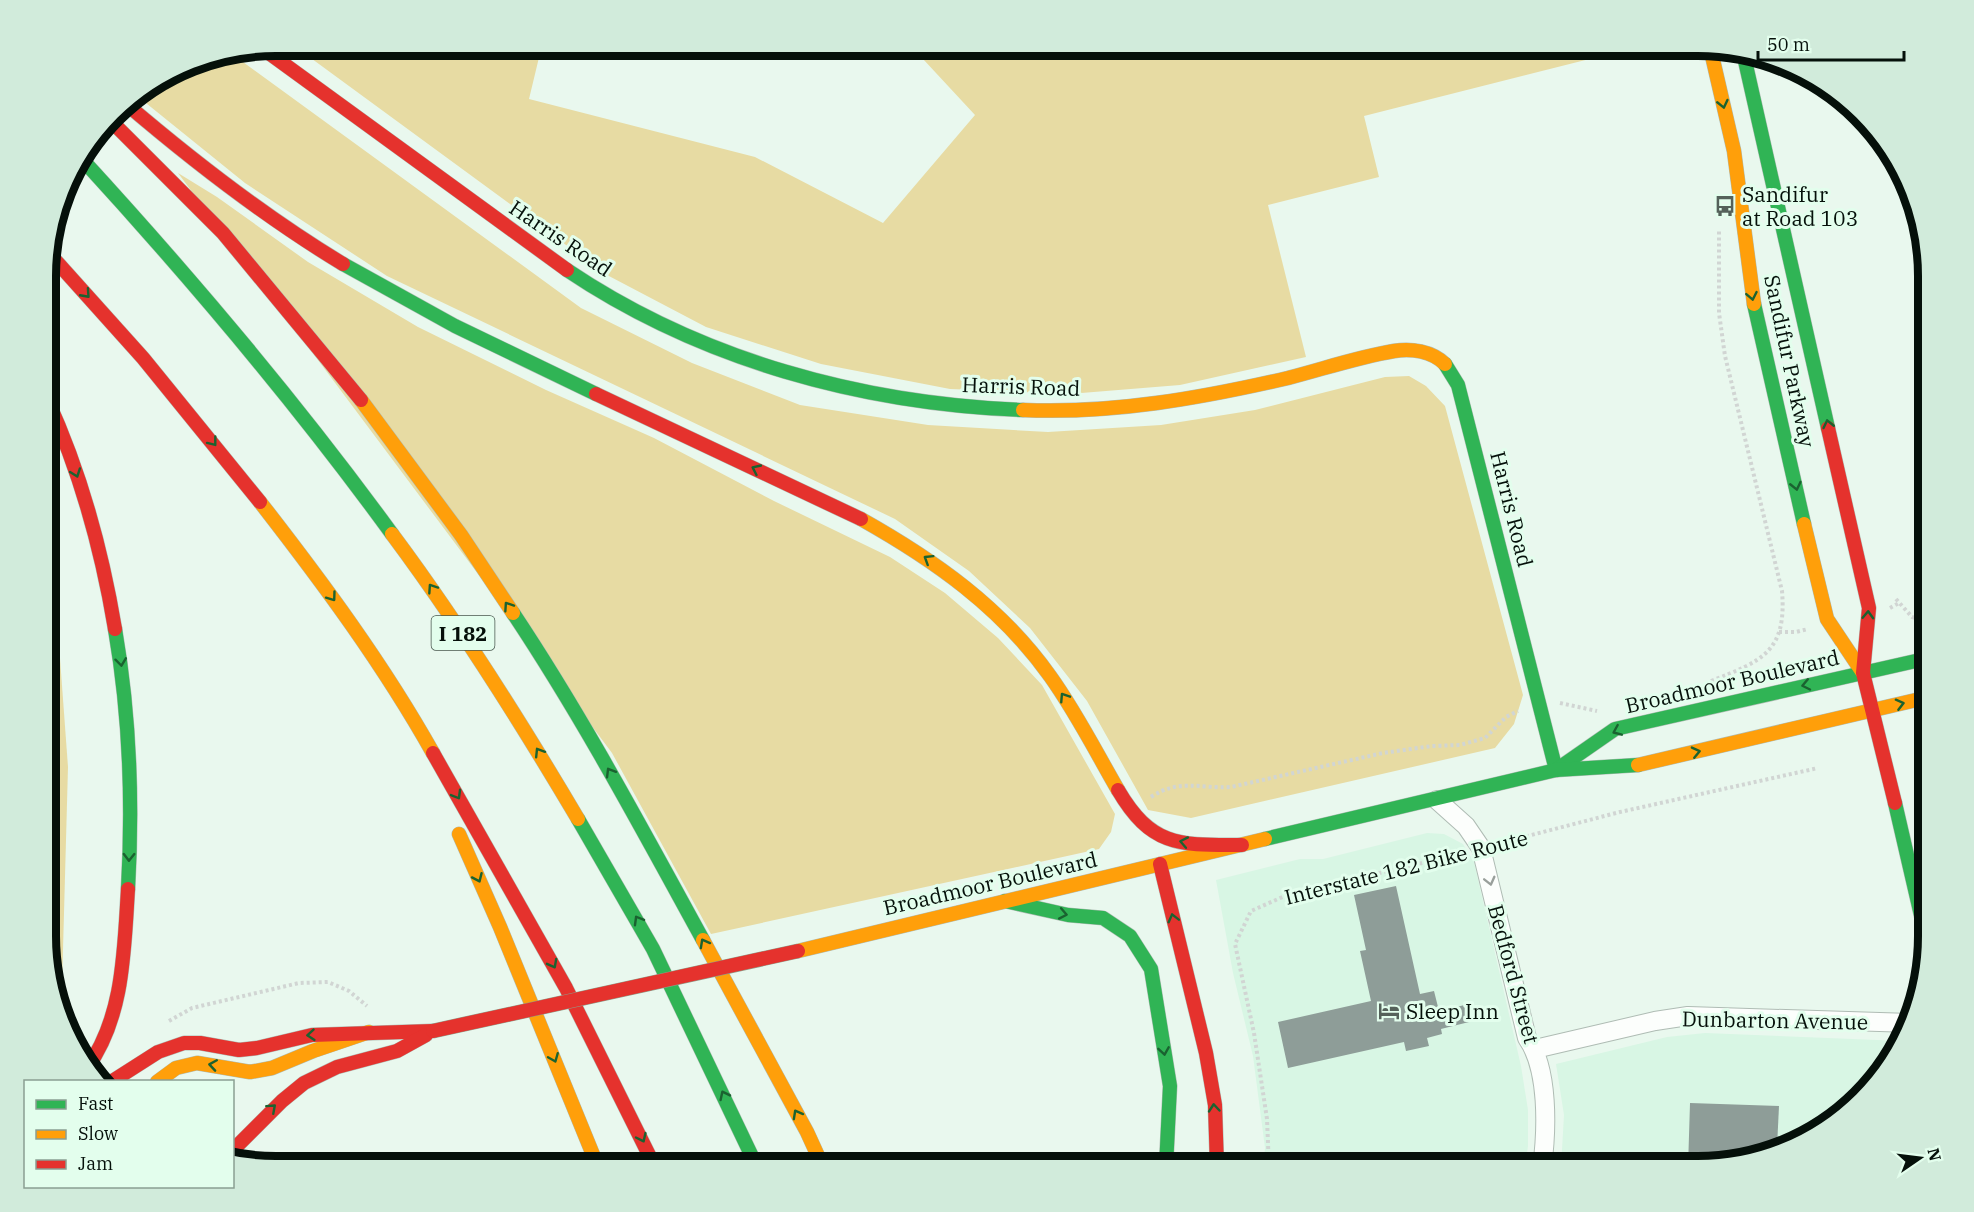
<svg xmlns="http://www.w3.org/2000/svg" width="1974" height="1212" font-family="'IBM Plex Serif',serif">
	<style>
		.built { fill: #d8f6e4 }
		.green { fill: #e7dba3 }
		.building { fill: #8e9d98 }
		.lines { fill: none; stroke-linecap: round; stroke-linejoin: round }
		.street-casing { stroke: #afbcb4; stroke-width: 20 }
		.fast-casing { stroke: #afbcb4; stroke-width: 15 }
		.slow-casing { stroke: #afbcb4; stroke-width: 15 }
		.jam-casing { stroke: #afbcb4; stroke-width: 15 }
		.path { stroke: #d1d5d3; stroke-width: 4; stroke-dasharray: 3 3; stroke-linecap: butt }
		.street { stroke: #fcfefc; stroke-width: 18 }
		.fast { stroke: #30b455; stroke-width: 14 }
		.slow { stroke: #ff9f0a; stroke-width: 14 }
		.jam { stroke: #e5322d; stroke-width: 14 }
		.jam-bridge-casing { stroke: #909b88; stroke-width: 15; stroke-linecap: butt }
		.jam-bridge { stroke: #e5322d; stroke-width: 14 }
		.oneway { stroke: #1a6230 }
		.oneway2 { stroke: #999f9b }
		.labels { text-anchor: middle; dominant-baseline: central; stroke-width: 6; stroke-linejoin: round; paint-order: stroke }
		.shield { fill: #e3feed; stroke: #48574e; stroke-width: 1.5 }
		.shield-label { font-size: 20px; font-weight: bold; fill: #05100a }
		.poi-label { font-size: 21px; fill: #05100a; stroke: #e3feed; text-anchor: start }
		.street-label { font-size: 21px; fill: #05100a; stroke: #e3feed }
		.rim { fill: none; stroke: #05100a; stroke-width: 8 }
	</style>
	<rect width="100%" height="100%" fill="#e9f8ee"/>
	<!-- built -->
	<g class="built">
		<path d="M 1929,717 L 1929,798 L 1917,739 L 1923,723 Z"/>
		<path d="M 1427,833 L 1444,834 L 1463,844 L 1474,862 L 1521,1066 L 1528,1110 L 1528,1146 L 1525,1167 L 1263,1167 L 1265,1148 L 1253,1056 L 1233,973 L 1216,880 L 1300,859 L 1323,859 Z"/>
		<path d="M 1705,1033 L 1902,1041 L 1890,1064 L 1814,1136 L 1713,1167 L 1561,1167 L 1564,1115 L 1556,1064 L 1667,1037 Z"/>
	</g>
	<!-- green -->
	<g class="green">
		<path d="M 293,45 L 542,45 L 529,99 L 755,157 L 883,223 L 975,115 L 910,45 L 1645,45 L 1364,116 L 1379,177 L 1268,205 L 1306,357 L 1180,385 L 1069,394 L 950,389 L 821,364 L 706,327 L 607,275 Z"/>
		<path d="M 232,54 L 581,308 L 692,363 L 800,405 L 928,425 L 1048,432 L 1161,425 L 1255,410 L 1385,377 L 1409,376 L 1426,386 L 1445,406 L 1523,695 L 1514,724 L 1495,748 L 1191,818 L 1148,810 L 1087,701 L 1030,628 L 969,571 L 895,519 L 387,276 L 245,183 L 136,95 L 188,62 Z"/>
		<path d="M 178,173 L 217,197 L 308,262 L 418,327 L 546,390 L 654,438 L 774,501 L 890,557 L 945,593 L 998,638 L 1042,685 L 1115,814 L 1111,832 L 1099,849 L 711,934 L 612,753 Z"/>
		<path d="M 47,588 L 58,631 L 68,767 L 62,986 L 57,994 L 47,966 Z"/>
	</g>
	<!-- building -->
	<g class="building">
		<path d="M 1396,886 L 1420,994 L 1434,991 L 1439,1011 L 1469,1004 L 1473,1021 L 1441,1029 L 1442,1034 L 1427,1038 L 1429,1046 L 1406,1051 L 1404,1042 L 1288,1068 L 1278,1022 L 1371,1001 L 1360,951 L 1366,950 L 1354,895 Z"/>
		<path d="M 1690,1103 L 1779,1106 L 1777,1147 L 1713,1167 L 1688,1167 Z"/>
	</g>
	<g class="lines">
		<defs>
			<g id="street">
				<path d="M 1437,800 L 1466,826 L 1481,848 L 1527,1038 C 1549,1069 1547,1130 1542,1167"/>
				<path d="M 1535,1049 L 1655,1021 L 1688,1016 L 1911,1023"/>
			</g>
			<g id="fast">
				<path d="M 1743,52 L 1828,428"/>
				<path d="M 81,158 C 191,278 296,402 392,534"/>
				<path d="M 343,264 L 455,326 L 596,394"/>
				<path d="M 567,270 C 701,360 862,404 1023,410"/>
				<path d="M 1754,304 L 1804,524"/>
				<path d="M 1445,364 L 1458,385 L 1556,770"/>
				<path d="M 513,613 C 583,718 642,829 703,940"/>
				<path d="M 115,629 C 130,716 133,801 128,889"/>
				<path d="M 1556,770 L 1615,729 L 1929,658"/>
				<path d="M 1895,803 L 1929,950"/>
				<path d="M 578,819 L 653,949 L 757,1167"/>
				<path d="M 1265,839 L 1556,770 L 1638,765"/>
				<path d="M 1005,901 L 1068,915 L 1103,918 L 1130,936 L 1151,969 L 1170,1086 L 1166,1167"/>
			</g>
			<g id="slow">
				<path d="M 1710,47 L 1734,151 L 1754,304"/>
				<path d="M 361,400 L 461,535 L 513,613"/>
				<path d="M 1023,410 C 1113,414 1201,398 1288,378 C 1323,369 1358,357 1394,351 C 1411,348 1432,351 1445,364"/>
				<path d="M 260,502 C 323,583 383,664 433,753"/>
				<path d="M 861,519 C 934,560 1001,607 1050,676 C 1076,712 1096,752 1118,790"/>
				<path d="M 1804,524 L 1827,619 L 1863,673"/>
				<path d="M 392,534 C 460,625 520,721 578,819"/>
				<path d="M 1638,765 L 1929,697"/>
				<path d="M 459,834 L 500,927 L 598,1167"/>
				<path d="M 703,940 L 807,1132 L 823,1167"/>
				<path d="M 798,951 L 1265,839"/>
				<path d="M 157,1082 L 176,1068 L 197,1063 L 250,1072 L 272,1068 L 313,1051 L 369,1032"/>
			</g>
			<g id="jam">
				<path d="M 262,48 L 567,270"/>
				<path d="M 124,102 C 193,161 265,217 343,264"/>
				<path d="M 110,120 L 223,233 L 361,400"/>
				<path d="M 47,251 L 143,358 L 260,502"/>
				<path d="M 596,394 L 861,519"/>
				<path d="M 47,399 C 80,471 102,551 115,629"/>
				<path d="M 1828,428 L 1869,608 L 1863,673 L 1895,803"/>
				<path d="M 433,753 L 566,988 L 655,1167"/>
				<path d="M 1118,790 C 1152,848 1181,845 1242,845"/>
				<path d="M 1160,864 L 1206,1053 L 1215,1105 L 1217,1167"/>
				<path d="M 87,1068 C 124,1017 124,950 128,889"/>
				<path d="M 111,1082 L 158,1052 L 184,1043 L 200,1043 L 239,1050 L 257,1048 L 312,1035 L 433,1031"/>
				<path d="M 232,1151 L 282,1101 L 304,1083 L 337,1067 L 397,1051 L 426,1035"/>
			</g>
		</defs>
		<!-- street casing -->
		<use href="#street" class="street-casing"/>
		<!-- fast casing -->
		<use href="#fast" class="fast-casing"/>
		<!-- slow casing -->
		<use href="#slow" class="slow-casing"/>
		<!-- jam casing -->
		<use href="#jam" class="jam-casing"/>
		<!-- path -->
		<g class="path">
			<path d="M 1896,599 L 1912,617 L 1929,622"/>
			<path d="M 1890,608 L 1899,603"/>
			<path d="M 1779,632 L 1796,632 L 1808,629"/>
			<path d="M 1711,681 C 1762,661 1787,652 1782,591 L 1725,356 L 1719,313 L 1719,230"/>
			<path d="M 1560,703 L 1597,711"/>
			<path d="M 1151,797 C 1180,778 1200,789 1231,787 L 1383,753 L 1432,746 L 1460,745 L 1485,738 L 1506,717 L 1518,711"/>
			<path d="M 1497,844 L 1620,812 L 1818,768"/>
			<path d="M 169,1021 L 192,1008 L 299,983 L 328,982 L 349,991 L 367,1006"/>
			<path d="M 1269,1167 L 1267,1119 L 1254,1033 L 1235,944 L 1251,911 L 1287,895 L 1464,853"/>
			<path d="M 1355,1167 L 1361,1167"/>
		</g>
		<!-- street -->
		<use href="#street" class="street"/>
		<!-- fast -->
		<use href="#fast" class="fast"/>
		<!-- slow -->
		<use href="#slow" class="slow"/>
		<!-- jam -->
		<use href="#jam" class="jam"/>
		<defs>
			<path id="jam-bridge" d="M 433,1031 L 798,951"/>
		</defs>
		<!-- jam-bridge casing -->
		<use href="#jam-bridge" class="jam-bridge-casing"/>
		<!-- jam-bridge -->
		<use href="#jam-bridge" class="jam-bridge"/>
	</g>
	<!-- one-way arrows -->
	<defs><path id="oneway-chevron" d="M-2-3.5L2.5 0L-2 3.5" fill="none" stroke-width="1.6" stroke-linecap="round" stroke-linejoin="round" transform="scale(1.5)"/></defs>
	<g class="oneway">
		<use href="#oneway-chevron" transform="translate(1723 104) rotate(77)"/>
		<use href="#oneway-chevron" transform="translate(86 294) rotate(48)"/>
		<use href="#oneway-chevron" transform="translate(1752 296) rotate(79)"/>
		<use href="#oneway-chevron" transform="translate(1828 424) rotate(-103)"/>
		<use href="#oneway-chevron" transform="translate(213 442) rotate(52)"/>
		<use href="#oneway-chevron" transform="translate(756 469) rotate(-155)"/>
		<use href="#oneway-chevron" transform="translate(76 473) rotate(70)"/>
		<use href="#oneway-chevron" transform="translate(1796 486) rotate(77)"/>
		<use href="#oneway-chevron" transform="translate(928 559) rotate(-148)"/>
		<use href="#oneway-chevron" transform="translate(432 588) rotate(-124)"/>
		<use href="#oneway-chevron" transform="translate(332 597) rotate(54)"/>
		<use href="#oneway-chevron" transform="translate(508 606) rotate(-124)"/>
		<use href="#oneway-chevron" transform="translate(1868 615) rotate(-88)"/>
		<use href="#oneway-chevron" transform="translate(121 662) rotate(83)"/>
		<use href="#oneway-chevron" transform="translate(1806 685) rotate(168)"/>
		<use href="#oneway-chevron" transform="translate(1064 697) rotate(-123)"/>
		<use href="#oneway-chevron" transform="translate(1900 704) rotate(-14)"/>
		<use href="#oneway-chevron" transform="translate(1617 731) rotate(157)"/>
		<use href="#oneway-chevron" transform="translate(539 752) rotate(-122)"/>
		<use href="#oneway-chevron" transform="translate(1696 752) rotate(-13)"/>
		<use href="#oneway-chevron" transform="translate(610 772) rotate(-121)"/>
		<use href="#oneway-chevron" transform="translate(457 795) rotate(60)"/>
		<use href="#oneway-chevron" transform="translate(1184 842) rotate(-169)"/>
		<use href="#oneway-chevron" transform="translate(129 857) rotate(91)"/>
		<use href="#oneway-chevron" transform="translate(478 878) rotate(66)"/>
		<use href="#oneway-chevron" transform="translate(1063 914) rotate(11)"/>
		<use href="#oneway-chevron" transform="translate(1173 918) rotate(-104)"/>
		<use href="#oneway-chevron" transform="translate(638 920) rotate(-120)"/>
		<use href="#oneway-chevron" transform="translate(704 943) rotate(-119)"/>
		<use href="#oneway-chevron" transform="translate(553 964) rotate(62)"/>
		<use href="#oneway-chevron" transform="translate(311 1035) rotate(175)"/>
		<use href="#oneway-chevron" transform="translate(1164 1051) rotate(81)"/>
		<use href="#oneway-chevron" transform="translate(554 1058) rotate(68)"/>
		<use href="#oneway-chevron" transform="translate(213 1065) rotate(-171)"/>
		<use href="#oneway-chevron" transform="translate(724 1095) rotate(-116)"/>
		<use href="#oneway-chevron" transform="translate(272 1108) rotate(-42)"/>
		<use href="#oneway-chevron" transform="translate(1214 1108) rotate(-95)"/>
		<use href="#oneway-chevron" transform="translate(797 1114) rotate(-119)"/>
		<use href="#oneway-chevron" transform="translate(642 1138) rotate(65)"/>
	</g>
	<use class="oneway2" href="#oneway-chevron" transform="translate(1490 881) rotate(76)"/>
	<!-- icons -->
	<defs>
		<symbol id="bus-bare" viewBox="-9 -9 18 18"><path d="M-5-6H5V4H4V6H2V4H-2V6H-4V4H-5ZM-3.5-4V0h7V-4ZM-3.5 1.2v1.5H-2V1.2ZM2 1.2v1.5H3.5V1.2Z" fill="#55615a" stroke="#e3feed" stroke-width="2.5" paint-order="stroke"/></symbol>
		<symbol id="hotel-bare" viewBox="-9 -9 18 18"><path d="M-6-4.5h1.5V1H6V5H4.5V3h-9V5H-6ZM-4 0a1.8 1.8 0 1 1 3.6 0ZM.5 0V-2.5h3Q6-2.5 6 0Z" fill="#55615a" stroke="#e3feed" stroke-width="2.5" paint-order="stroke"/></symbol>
	</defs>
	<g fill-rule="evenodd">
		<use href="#bus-bare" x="1710" y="191" width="30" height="30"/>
		<use href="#hotel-bare" x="1374" y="996" width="30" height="30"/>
	</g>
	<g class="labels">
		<!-- shield labels -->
		<rect class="shield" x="431.5" y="616" width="63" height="34" rx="4.5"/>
		<g class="shield-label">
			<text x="463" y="633">I 182</text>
		</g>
		<!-- poi labels -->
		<g class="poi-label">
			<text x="1742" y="194">Sandifur<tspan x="1742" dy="24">at Road 103</tspan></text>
			<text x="1406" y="1011">Sleep Inn</text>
		</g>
		<!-- street labels -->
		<g class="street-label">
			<text transform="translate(561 238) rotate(34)">Harris Road</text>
			<text transform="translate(1790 361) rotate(78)">Sandifur Parkway</text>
			<text transform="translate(1021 386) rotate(2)">Harris Road</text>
			<text transform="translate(1512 509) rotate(76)">Harris Road</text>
			<text transform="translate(1732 681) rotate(-13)">Broadmoor Boulevard</text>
			<text transform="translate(1406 867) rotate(-14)">Interstate 182 Bike Route</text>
			<text transform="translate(990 883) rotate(-13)">Broadmoor Boulevard</text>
			<text transform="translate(1514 974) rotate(75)">Bedford Street</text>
			<text transform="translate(1775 1020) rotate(1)">Dunbarton Avenue</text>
		</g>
	</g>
	<!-- crop -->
	<path d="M0 0H1974V1212H0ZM276 56H1698A220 220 0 0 1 1918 276V936A220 220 0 0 1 1698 1156H276A220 220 0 0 1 56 936V276A220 220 0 0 1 276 56Z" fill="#d1ebdb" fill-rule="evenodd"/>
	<path class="rim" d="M276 56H1698A220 220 0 0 1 1918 276V936A220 220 0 0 1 1698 1156H276A220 220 0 0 1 56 936V276A220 220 0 0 1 276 56Z"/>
	<!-- legend -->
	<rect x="24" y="1080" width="210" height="108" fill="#e3feed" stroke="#8a9f92" stroke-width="1.5"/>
	<rect x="36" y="1100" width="30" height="9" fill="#30b455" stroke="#8a9f92" stroke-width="1.5"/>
	<text x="78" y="1110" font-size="18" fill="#05100a">Fast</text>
	<rect x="36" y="1130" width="30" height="9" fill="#ff9f0a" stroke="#8a9f92" stroke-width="1.5"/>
	<text x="78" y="1140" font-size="18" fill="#05100a">Slow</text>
	<rect x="36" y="1160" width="30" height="9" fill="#e5322d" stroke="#8a9f92" stroke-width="1.5"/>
	<text x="78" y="1170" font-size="18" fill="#05100a">Jam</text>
	<!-- north arrow -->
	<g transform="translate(1920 1158) rotate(76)" stroke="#e3feed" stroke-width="4.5" paint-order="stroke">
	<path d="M0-4.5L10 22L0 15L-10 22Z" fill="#05100a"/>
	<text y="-9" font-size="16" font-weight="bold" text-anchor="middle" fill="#05100a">N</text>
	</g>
	<!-- scale -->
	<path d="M1758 51v9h146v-9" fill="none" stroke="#05100a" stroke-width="3"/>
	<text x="1767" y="51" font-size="18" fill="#05100a" stroke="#e3feed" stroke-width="4.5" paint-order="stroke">50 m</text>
</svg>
